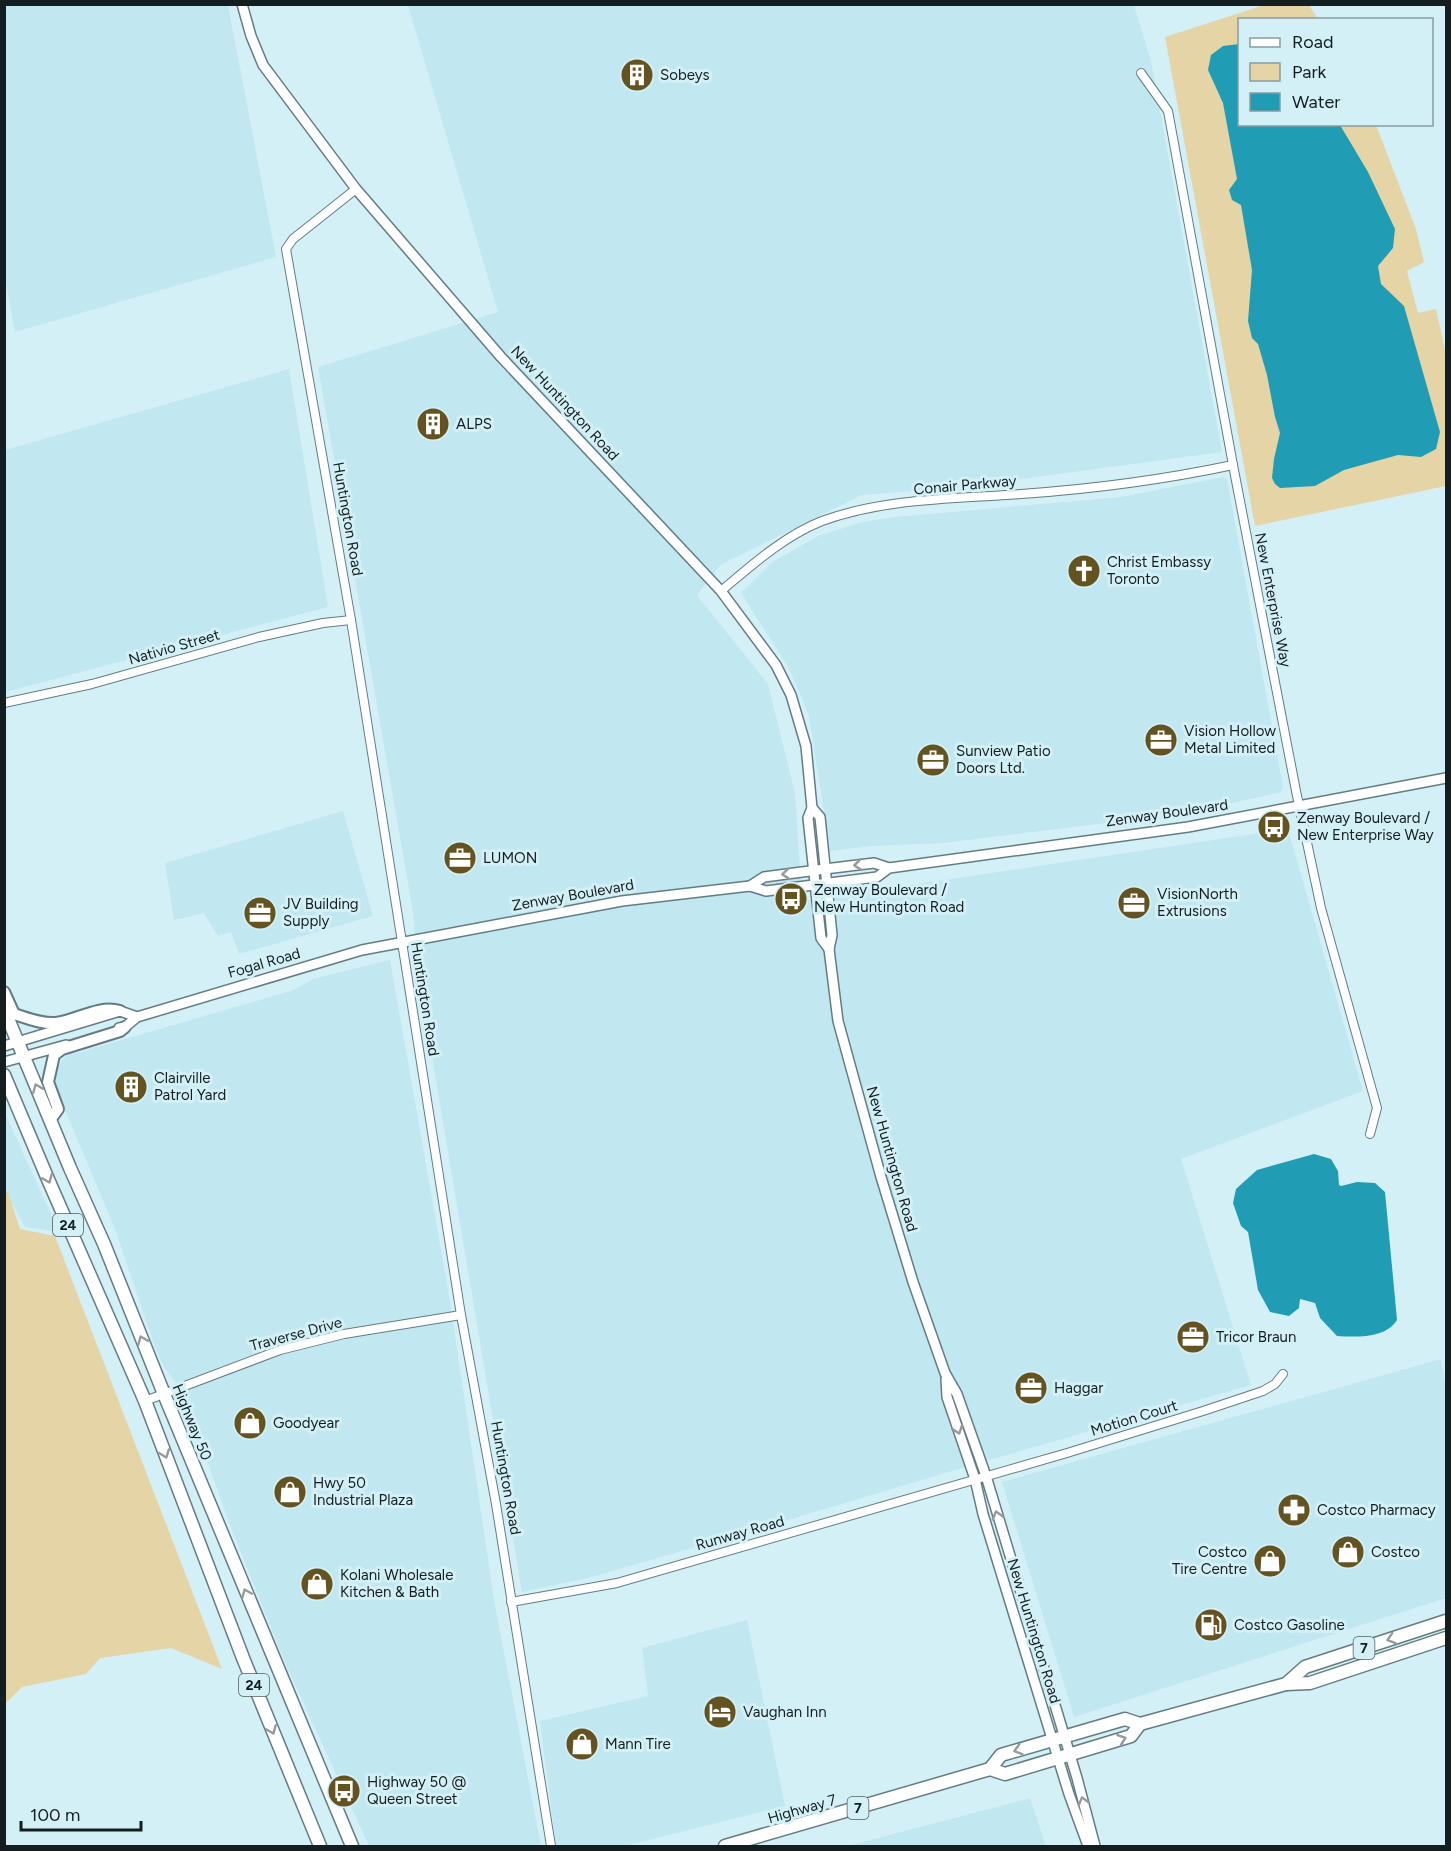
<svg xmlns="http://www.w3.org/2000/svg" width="1451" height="1851" font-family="Figtree,sans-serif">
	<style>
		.built { fill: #c1e7f0 }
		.green { fill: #e5d4a6 }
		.water { fill: #209db4 }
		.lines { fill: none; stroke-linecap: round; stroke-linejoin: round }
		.minor-casing { stroke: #637c83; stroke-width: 10 }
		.tertiary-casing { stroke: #637c83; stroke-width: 12 }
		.secondary-casing { stroke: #637c83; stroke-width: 14 }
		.primary-casing { stroke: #637c83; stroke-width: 15 }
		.minor { stroke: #fff; stroke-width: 8 }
		.tertiary { stroke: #fff; stroke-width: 9 }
		.secondary { stroke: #fff; stroke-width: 10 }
		.primary { stroke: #fff; stroke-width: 12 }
		.oneway { stroke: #959a9b }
		.labels { text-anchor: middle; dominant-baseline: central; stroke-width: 6; stroke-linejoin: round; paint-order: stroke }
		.shield { fill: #d4f0f7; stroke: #4e5d61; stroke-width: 1.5 }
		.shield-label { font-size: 14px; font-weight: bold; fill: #141e21 }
		.poi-label { font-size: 15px; fill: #141e21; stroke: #d4f0f7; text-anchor: start }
		.street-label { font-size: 15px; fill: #141e21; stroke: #d4f0f7 }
	</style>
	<rect width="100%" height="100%" fill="#d4f0f7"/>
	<!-- built -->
	<g class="built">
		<path d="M 4,5 L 228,5 L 276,257 L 15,332 L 4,273 Z"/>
		<path d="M 408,5 L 1134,5 L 1151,61 L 1222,452 L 963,487 L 862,495 L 720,565 L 697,595 L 768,684 L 795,793 L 802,901 L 1288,829 L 1363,1091 L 1181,1159 L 1251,1385 L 989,1460 L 731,1537 L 588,1578 L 522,1592 L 435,1075 L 417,956 L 413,912 L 318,367 L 498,312 Z"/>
		<path d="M 289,369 L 328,607 L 5,692 L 5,450 Z"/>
		<path d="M 1223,477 L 1227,479 L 1283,787 L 1281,792 L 1189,813 L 943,843 L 871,846 L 830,851 L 809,716 L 789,668 L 741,593 L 771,563 L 818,536 L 862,522 L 895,517 L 1121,497 Z"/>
		<path d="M 343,811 L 373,916 L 239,954 L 231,932 L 218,936 L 204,913 L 174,920 L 165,863 Z"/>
		<path d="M 390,960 L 450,1301 L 494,1600 L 541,1846 L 369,1846 L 286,1665 L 231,1528 L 199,1438 L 187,1411 L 188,1399 L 164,1367 L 155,1347 L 115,1229 L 55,1086 L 57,1068 L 64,1058 L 69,1054 L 77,1053 L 294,990 L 313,979 Z"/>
		<path d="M 4,1111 L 59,1232 L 25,1227 L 5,1191 Z"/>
		<path d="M 1441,1359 L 1446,1388 L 1446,1598 L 1074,1717 L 1002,1482 Z"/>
		<path d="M 747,1620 L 785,1806 L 625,1846 L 556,1846 L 540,1721 L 648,1696 L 642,1648 Z"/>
		<path d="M 1030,1798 L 1046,1846 L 848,1846 Z"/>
	</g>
	<!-- green -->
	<g class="green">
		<path d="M 1264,5 L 1309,5 L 1318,19 L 1240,20 L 1240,124 L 1376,125 L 1416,229 L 1424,262 L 1407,271 L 1418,313 L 1436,309 L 1446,354 L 1446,486 L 1255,526 L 1165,37 Z"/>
		<path d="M 8,1192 L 20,1229 L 55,1236 L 222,1669 L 171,1648 L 100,1658 L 86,1674 L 22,1687 L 5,1704 L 4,1193 Z"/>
	</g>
	<!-- water -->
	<g class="water">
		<path d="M 1239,44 L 1240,124 L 1340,125 L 1368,172 L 1395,229 L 1393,248 L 1378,266 L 1381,284 L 1404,306 L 1440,432 L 1436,449 L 1421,457 L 1398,455 L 1344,470 L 1315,486 L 1280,488 L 1275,484 L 1272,478 L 1274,459 L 1280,433 L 1275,417 L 1267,375 L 1258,344 L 1252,338 L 1248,321 L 1252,270 L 1241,205 L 1232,200 L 1229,190 L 1237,179 L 1223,103 L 1208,70 L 1211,55 L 1223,46 Z"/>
		<path d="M 1314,1154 L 1331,1159 L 1338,1171 L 1339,1185 L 1341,1186 L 1357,1182 L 1375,1183 L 1385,1192 L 1397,1320 C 1385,1339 1356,1337 1337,1336 L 1320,1318 L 1315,1303 L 1300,1299 L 1299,1308 L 1289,1316 L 1270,1312 L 1258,1290 L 1248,1232 L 1241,1226 L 1233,1203 L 1236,1189 L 1257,1170 Z"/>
	</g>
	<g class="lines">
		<defs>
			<g id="minor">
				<path d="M 1141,73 L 1168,111 L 1233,465 L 1296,791 L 1321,908 L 1377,1108 L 1370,1134"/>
				<path d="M 356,189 L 293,239 L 286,249 L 351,620 L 461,1315 L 496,1504 L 551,1846"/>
				<path d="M 721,591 C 752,565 784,536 822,521 C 885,498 955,499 1021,494 C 1093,489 1162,480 1233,465"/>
				<path d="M 4,703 L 92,684 L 259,637 L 323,623 L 351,620"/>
				<path d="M 145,1401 L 280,1350 L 344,1334 L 461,1315"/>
				<path d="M 511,1602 L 617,1583 L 1067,1453 L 1203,1411 L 1263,1391 L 1275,1384 L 1283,1374"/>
			</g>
			<g id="tertiary">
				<path d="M 242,4 L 251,36 L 263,65 L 356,189 L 501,357 L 721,591 L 776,665 L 791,695 L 806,746 L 812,808 L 808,818 L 821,938 L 829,949"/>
				<path d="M 812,808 L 820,817 L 832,935 L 829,949 L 838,1021 L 881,1177 L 913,1282 L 945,1373 L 957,1394 L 986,1476 L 1077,1778 L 1095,1846"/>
				<path d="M 750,886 L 764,877 L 825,869 L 874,863 L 889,868"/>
				<path d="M 119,1028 L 125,1027 L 137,1017 L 362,950 L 622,901 L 750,886 L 766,891 L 877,877 L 889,868 L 1188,827 L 1446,778"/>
				<path d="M 4,1046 L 120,1011 L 137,1017"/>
				<path d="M 4,1062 L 66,1045"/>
				<path d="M 946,1379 L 947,1397 L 975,1479 L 983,1514 L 1069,1794 L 1088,1846"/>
			</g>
			<g id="secondary">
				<path d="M 4,992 L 14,1014 C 27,1018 41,1024 56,1023 C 78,1020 98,1005 120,1011"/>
				<path d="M 50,1120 L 58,1109 L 48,1082 L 54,1055 L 62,1049 L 120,1031 L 125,1027"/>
			</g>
			<g id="primary">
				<path d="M 4,1009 L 70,1168 L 104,1244 L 164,1394 L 352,1846"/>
				<path d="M 4,1075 L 47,1177 L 145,1401 L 243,1658 L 320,1846"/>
				<path d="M 1286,1684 L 1305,1667 L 1446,1621"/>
				<path d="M 990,1769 L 1001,1755 L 1125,1719 L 1140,1724 L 1286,1684 L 1310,1683 L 1446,1638"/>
				<path d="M 725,1846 L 990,1769 L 1005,1774 L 1131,1736 L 1140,1724"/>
			</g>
		</defs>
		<!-- minor casing -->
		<use href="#minor" class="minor-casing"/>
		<!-- tertiary casing -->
		<use href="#tertiary" class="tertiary-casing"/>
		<!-- secondary casing -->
		<use href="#secondary" class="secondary-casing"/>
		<!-- primary casing -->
		<use href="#primary" class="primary-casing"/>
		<!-- minor -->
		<use href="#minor" class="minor"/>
		<!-- tertiary -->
		<use href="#tertiary" class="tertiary"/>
		<!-- secondary -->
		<use href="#secondary" class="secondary"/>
		<!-- primary -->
		<use href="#primary" class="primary"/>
	</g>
	<!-- one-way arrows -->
	<defs><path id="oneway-chevron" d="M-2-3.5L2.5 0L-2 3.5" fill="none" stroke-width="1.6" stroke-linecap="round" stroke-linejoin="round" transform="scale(1.5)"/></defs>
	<g class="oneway">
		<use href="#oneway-chevron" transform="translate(858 865) rotate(173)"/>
		<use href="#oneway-chevron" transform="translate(786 874) rotate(174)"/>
		<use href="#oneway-chevron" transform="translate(37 1088) rotate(-112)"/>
		<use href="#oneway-chevron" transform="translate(48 1179) rotate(67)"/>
		<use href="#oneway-chevron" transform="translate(142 1340) rotate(-112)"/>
		<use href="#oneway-chevron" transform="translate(958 1430) rotate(72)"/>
		<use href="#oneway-chevron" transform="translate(165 1454) rotate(69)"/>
		<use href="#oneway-chevron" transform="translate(997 1515) rotate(-106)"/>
		<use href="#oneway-chevron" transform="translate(246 1593) rotate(-113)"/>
		<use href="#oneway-chevron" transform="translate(1391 1639) rotate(162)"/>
		<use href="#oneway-chevron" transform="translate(272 1730) rotate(68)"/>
		<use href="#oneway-chevron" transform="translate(1122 1739) rotate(-19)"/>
		<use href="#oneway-chevron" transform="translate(1018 1750) rotate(164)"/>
		<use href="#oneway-chevron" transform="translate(1083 1801) rotate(-105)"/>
	</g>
	<!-- icons -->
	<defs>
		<symbol id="building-disc" viewBox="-11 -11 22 22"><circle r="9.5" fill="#645321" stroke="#d4f0f7"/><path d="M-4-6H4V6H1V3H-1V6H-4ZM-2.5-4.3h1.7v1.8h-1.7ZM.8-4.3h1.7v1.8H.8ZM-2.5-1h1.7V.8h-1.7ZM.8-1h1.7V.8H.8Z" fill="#fff"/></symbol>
		<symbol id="church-disc" viewBox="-11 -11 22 22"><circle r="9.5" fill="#645321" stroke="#d4f0f7"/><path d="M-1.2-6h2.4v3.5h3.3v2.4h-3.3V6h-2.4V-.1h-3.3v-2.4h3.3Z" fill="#fff"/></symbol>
		<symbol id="office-disc" viewBox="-11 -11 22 22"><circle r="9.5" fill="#645321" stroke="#d4f0f7"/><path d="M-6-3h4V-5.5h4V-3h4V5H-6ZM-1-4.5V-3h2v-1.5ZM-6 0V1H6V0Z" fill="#fff"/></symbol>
		<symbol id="bus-disc" viewBox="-11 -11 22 22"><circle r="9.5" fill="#645321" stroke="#d4f0f7"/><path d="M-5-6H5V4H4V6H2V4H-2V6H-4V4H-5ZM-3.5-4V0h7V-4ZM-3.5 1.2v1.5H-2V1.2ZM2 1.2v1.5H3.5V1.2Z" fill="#fff"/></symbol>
		<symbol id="shop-disc" viewBox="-11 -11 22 22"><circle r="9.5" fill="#645321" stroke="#d4f0f7"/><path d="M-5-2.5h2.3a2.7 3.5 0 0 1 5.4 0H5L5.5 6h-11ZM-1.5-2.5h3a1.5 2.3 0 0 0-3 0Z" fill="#fff"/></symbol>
		<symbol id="pharmacy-disc" viewBox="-11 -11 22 22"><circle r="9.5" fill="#645321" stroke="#d4f0f7"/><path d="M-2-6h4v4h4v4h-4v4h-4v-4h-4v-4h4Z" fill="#fff"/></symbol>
		<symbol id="fuel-disc" viewBox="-11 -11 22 22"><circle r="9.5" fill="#645321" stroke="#d4f0f7"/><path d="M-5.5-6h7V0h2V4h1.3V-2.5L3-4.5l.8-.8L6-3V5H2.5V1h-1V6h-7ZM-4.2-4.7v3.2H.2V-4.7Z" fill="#fff"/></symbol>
		<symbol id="hotel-disc" viewBox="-11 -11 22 22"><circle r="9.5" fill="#645321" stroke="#d4f0f7"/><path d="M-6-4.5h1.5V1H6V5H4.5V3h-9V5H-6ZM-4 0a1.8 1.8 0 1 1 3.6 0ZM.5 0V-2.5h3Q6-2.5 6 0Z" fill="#fff"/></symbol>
	</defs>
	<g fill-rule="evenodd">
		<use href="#building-disc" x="618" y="56" width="38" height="38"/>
		<use href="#building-disc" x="414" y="405" width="38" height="38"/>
		<use href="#church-disc" x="1065" y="552" width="38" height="38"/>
		<use href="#office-disc" x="1142" y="721" width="38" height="38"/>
		<use href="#office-disc" x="914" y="741" width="38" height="38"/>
		<use href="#bus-disc" x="1255" y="808" width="38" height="38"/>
		<use href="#office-disc" x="441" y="839" width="38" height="38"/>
		<use href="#bus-disc" x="772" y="880" width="38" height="38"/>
		<use href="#office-disc" x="1115" y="884" width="38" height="38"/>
		<use href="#office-disc" x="241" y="894" width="38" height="38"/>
		<use href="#building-disc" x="112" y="1068" width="38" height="38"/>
		<use href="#office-disc" x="1174" y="1318" width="38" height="38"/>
		<use href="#office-disc" x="1012" y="1369" width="38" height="38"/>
		<use href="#shop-disc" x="231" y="1404" width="38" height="38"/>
		<use href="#shop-disc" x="271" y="1473" width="38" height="38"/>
		<use href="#pharmacy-disc" x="1275" y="1491" width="38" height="38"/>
		<use href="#shop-disc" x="1329" y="1533" width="38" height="38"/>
		<use href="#shop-disc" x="1251" y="1542" width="38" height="38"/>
		<use href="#shop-disc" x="298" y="1565" width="38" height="38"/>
		<use href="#fuel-disc" x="1192" y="1606" width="38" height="38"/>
		<use href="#hotel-disc" x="701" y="1693" width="38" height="38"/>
		<use href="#shop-disc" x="563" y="1725" width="38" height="38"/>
		<use href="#bus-disc" x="325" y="1772" width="38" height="38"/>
	</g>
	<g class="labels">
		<!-- shield labels -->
		<g class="shield">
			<rect x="53" y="1214" width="30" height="22" rx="4.5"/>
			<rect x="1353.5" y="1637" width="21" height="22" rx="4.5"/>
			<rect x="239" y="1674" width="30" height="22" rx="4.5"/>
			<rect x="847.5" y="1797" width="21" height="22" rx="4.5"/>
		</g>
		<g class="shield-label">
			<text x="68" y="1225">24</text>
			<text x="1364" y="1648">7</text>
			<text x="254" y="1685">24</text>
			<text x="858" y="1808">7</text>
		</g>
		<!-- poi labels -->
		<g class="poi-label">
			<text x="660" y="75">Sobeys</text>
			<text x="456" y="424">ALPS</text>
			<text x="1107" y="562">Christ Embassy<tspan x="1107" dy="17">Toronto</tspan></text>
			<text x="1184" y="731">Vision Hollow<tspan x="1184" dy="17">Metal Limited</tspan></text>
			<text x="956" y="751">Sunview Patio<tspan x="956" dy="17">Doors Ltd.</tspan></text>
			<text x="1297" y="818">Zenway Boulevard /<tspan x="1297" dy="17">New Enterprise Way</tspan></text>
			<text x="483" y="858">LUMON</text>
			<text x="814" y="890">Zenway Boulevard /<tspan x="814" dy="17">New Huntington Road</tspan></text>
			<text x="1157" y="894">VisionNorth<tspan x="1157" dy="17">Extrusions</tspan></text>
			<text x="283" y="904">JV Building<tspan x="283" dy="17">Supply</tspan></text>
			<text x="154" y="1078">Clairville<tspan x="154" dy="17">Patrol Yard</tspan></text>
			<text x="1216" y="1337">Tricor Braun</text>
			<text x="1054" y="1388">Haggar</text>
			<text x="273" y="1423">Goodyear</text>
			<text x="313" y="1483">Hwy 50<tspan x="313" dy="17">Industrial Plaza</tspan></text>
			<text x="1317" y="1510">Costco Pharmacy</text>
			<text x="1247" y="1552" text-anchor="end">Costco<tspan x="1247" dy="17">Tire Centre</tspan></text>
			<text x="1371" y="1552">Costco</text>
			<text x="340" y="1575">Kolani Wholesale<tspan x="340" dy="17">Kitchen &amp; Bath</tspan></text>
			<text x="1234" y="1625">Costco Gasoline</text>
			<text x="743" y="1712">Vaughan Inn</text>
			<text x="605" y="1744">Mann Tire</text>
			<text x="367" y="1782">Highway 50 @<tspan x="367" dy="17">Queen Street</tspan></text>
		</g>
		<!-- street labels -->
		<g class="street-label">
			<text transform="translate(565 403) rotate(47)">New Huntington Road</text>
			<text transform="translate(965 485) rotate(-5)">Conair Parkway</text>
			<text transform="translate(348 519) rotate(80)">Huntington Road</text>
			<text transform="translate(1273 600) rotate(79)">New Enterprise Way</text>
			<text transform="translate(174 647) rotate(-16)">Nativio Street</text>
			<text transform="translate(1167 813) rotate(-8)">Zenway Boulevard</text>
			<text transform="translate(573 895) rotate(-10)">Zenway Boulevard</text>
			<text transform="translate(264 963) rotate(-16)">Fogal Road</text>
			<text transform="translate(425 999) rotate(81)">Huntington Road</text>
			<text transform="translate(892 1159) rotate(74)">New Huntington Road</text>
			<text transform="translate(296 1334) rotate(-15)">Traverse Drive</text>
			<text transform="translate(1134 1418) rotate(-17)">Motion Court</text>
			<text transform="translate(192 1422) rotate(68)">Highway 50</text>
			<text transform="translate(506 1478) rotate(80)">Huntington Road</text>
			<text transform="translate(740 1533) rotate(-16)">Runway Road</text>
			<text transform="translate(1034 1631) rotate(73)">New Huntington Road</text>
			<text transform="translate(802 1809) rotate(-16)">Highway 7</text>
		</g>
	</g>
	<!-- border -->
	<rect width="1451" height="1851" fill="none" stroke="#141e21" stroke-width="12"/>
	<!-- legend -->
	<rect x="1238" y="18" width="195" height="108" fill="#d4f0f7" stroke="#879ca1" stroke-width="1.5"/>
	<rect x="1250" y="38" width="30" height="9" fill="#ffffff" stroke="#879ca1" stroke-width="1.5"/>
	<text x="1292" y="48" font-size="18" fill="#141e21">Road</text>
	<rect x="1250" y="63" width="30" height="18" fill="#e5d4a6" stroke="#879ca1" stroke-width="1.5"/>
	<text x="1292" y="78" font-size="18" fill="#141e21">Park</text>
	<rect x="1250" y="93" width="30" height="18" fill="#209db4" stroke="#879ca1" stroke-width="1.5"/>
	<text x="1292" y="108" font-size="18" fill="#141e21">Water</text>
	<!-- scale -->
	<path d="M21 1821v9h120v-9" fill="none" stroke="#141e21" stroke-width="3"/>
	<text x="30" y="1821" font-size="18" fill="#141e21" stroke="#d4f0f7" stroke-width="4.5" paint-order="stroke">100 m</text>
</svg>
